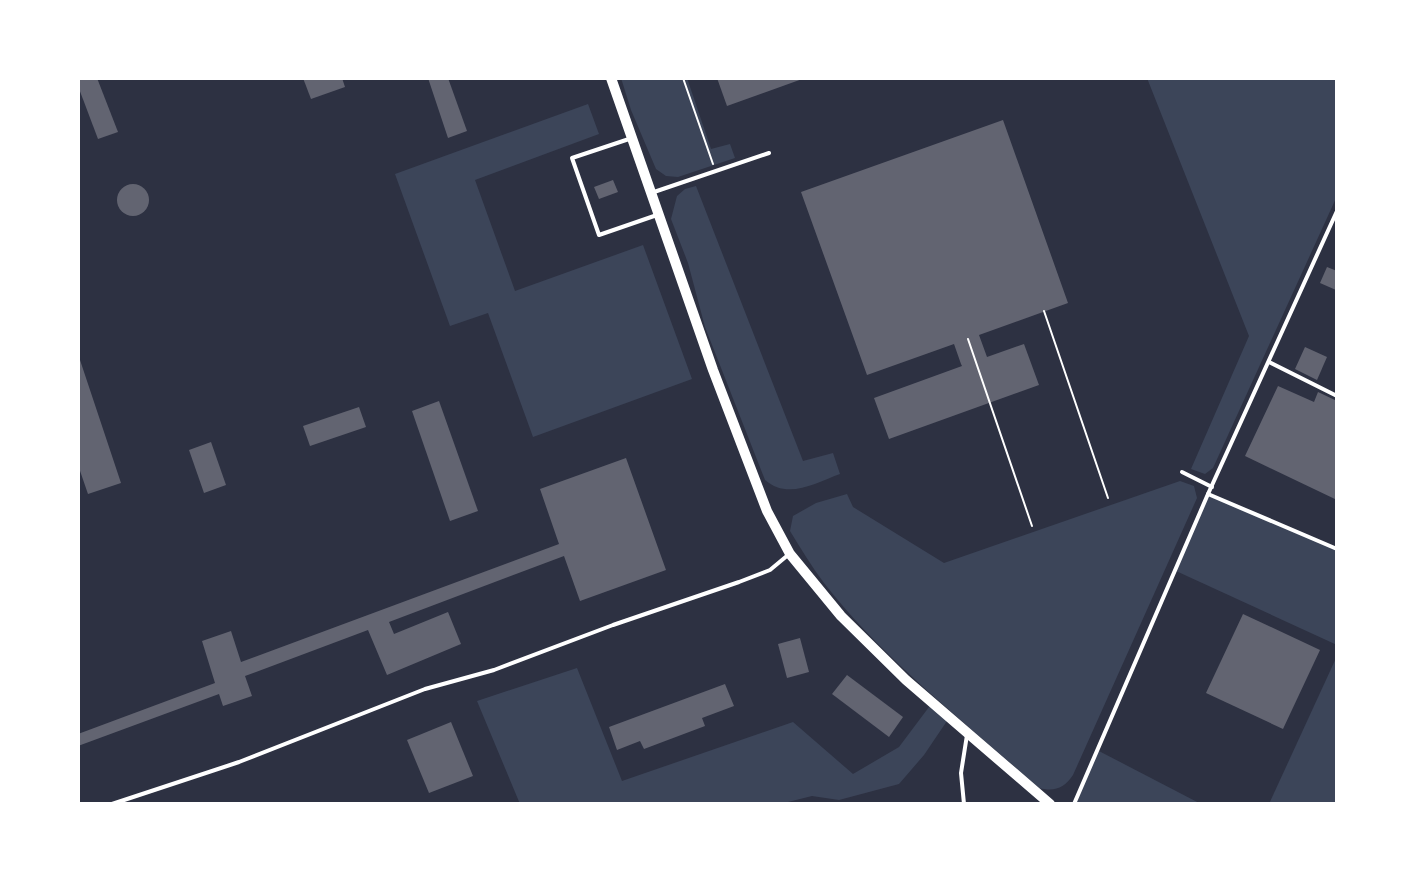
<svg xmlns="http://www.w3.org/2000/svg" width="1415" height="882" font-family="'Sofia Sans Condensed',sans-serif">
	<style>
		.green { fill: #3c4559 }
		.building { fill: #626471 }
		.lines { fill: none; stroke-linecap: round; stroke-linejoin: round }
		.path { stroke: #fff; stroke-width: 2 }
		.service { stroke: #fff; stroke-width: 4 }
		.secondary { stroke: #fff; stroke-width: 10 }
	</style>
	<rect width="100%" height="100%" fill="#2d3142"/>
	<!-- green -->
	<g class="green">
		<path d="M 621,78 L 687,78 L 711,149 L 730,144 L 735,158 L 678,177 L 666,176 L 656,169 L 631,110 Z"/>
		<path d="M 1147,78 L 1337,78 L 1337,196 L 1213,468 L 1205,474 L 1191,469 L 1249,336 Z"/>
		<path d="M 588,104 L 599,134 L 475,180 L 515,291 L 643,245 L 692,379 L 533,437 L 488,313 L 450,326 L 395,174 Z"/>
		<path d="M 696,186 L 803,461 L 833,453 L 840,474 C 815,483 788,500 765,480 L 705,327 L 688,263 L 671,219 L 677,196 L 685,189 Z"/>
		<path d="M 1180,481 L 1194,486 L 1197,498 L 1073,775 C 1064,788 1055,792 1039,788 C 969,726 881,657 824,583 C 812,567 801,549 790,531 L 793,516 L 816,503 L 847,494 L 853,507 L 944,563 Z"/>
		<path d="M 1208,494 L 1337,549 L 1337,645 L 1176,571 Z"/>
		<path d="M 1337,656 L 1337,804 L 1269,804 Z"/>
		<path d="M 577,668 L 622,781 L 793,722 L 853,774 L 899,747 L 932,703 L 949,718 L 924,755 L 899,784 L 839,800 L 812,796 L 780,804 L 520,804 L 477,701 Z"/>
		<path d="M 1097,750 L 1201,804 L 1074,804 Z"/>
	</g>
	<!-- building -->
	<g class="building">
		<path d="M 78,78 L 97,78 L 118,132 L 98,139 L 78,86 Z"/>
		<path d="M 303,78 L 342,78 L 345,87 L 311,99 Z"/>
		<path d="M 428,78 L 448,78 L 467,131 L 448,138 Z"/>
		<path d="M 717,78 L 805,78 L 727,106 Z"/>
		<path d="M 1003,120 L 1068,303 L 979,335 L 987,357 L 1024,344 L 1039,385 L 889,439 L 874,398 L 962,366 L 961,364 L 954,344 L 867,375 L 801,192 Z"/>
		<path d="M 613,180 L 618,192 L 599,199 L 594,187 Z"/>
		<circle cx="133" cy="200" r="16"/>
		<path d="M 1327,267 L 1337,271 L 1336,290 L 1320,283 Z"/>
		<path d="M 1305,347 L 1327,357 L 1317,380 L 1295,369 Z"/>
		<path d="M 79,357 L 121,483 L 88,494 L 78,465 Z"/>
		<path d="M 1278,386 L 1314,402 L 1318,392 L 1337,401 L 1337,500 L 1245,456 Z"/>
		<path d="M 439,401 L 478,511 L 450,521 L 412,411 Z"/>
		<path d="M 359,407 L 366,427 L 310,446 L 303,426 Z"/>
		<path d="M 211,442 L 226,485 L 204,493 L 189,450 Z"/>
		<path d="M 626,458 L 666,570 L 580,601 L 564,556 L 389,622 L 394,634 L 448,612 L 461,644 L 387,675 L 368,630 L 245,676 L 252,696 L 223,706 L 219,694 L 78,746 L 78,734 L 215,683 L 202,641 L 231,631 L 241,662 L 559,544 L 540,489 Z"/>
		<path d="M 1243,614 L 1320,650 L 1283,729 L 1206,693 Z"/>
		<path d="M 800,638 L 809,672 L 787,678 L 778,644 Z"/>
		<path d="M 847,675 L 903,717 L 889,737 L 832,694 Z"/>
		<path d="M 725,684 L 734,706 L 702,718 L 705,726 L 644,749 L 640,741 L 617,750 L 609,727 Z"/>
		<path d="M 451,722 L 473,776 L 429,793 L 407,740 Z"/>
	</g>
	<g class="lines">
		<!-- path -->
		<g class="path">
			<path d="M 683,78 L 713,164"/>
			<path d="M 1044,311 L 1108,498"/>
			<path d="M 968,339 L 1032,526"/>
		</g>
		<!-- service -->
		<g class="service">
			<path d="M 629,139 L 572,158 L 599,235 L 657,215"/>
			<path d="M 654,192 L 769,153"/>
			<path d="M 1269,362 L 1337,396"/>
			<path d="M 1182,472 L 1212,487"/>
			<path d="M 1208,494 L 1337,549"/>
			<path d="M 112,804 L 239,762 L 425,689 L 494,670 L 613,625 L 739,582 L 770,570 L 788,555"/>
			<path d="M 964,804 L 961,773 L 967,735"/>
			<path d="M 1074,804 L 1208,494 L 1337,211"/>
		</g>
		<!-- secondary -->
		<path class="secondary" d="M 611,78 L 713,370 L 767,511 L 790,554 L 841,616 L 906,680 L 1050,804"/>
	</g>
	<!-- border -->
	<rect width="1415" height="882" fill="none" stroke="#ffffff" stroke-width="160"/>
</svg>
